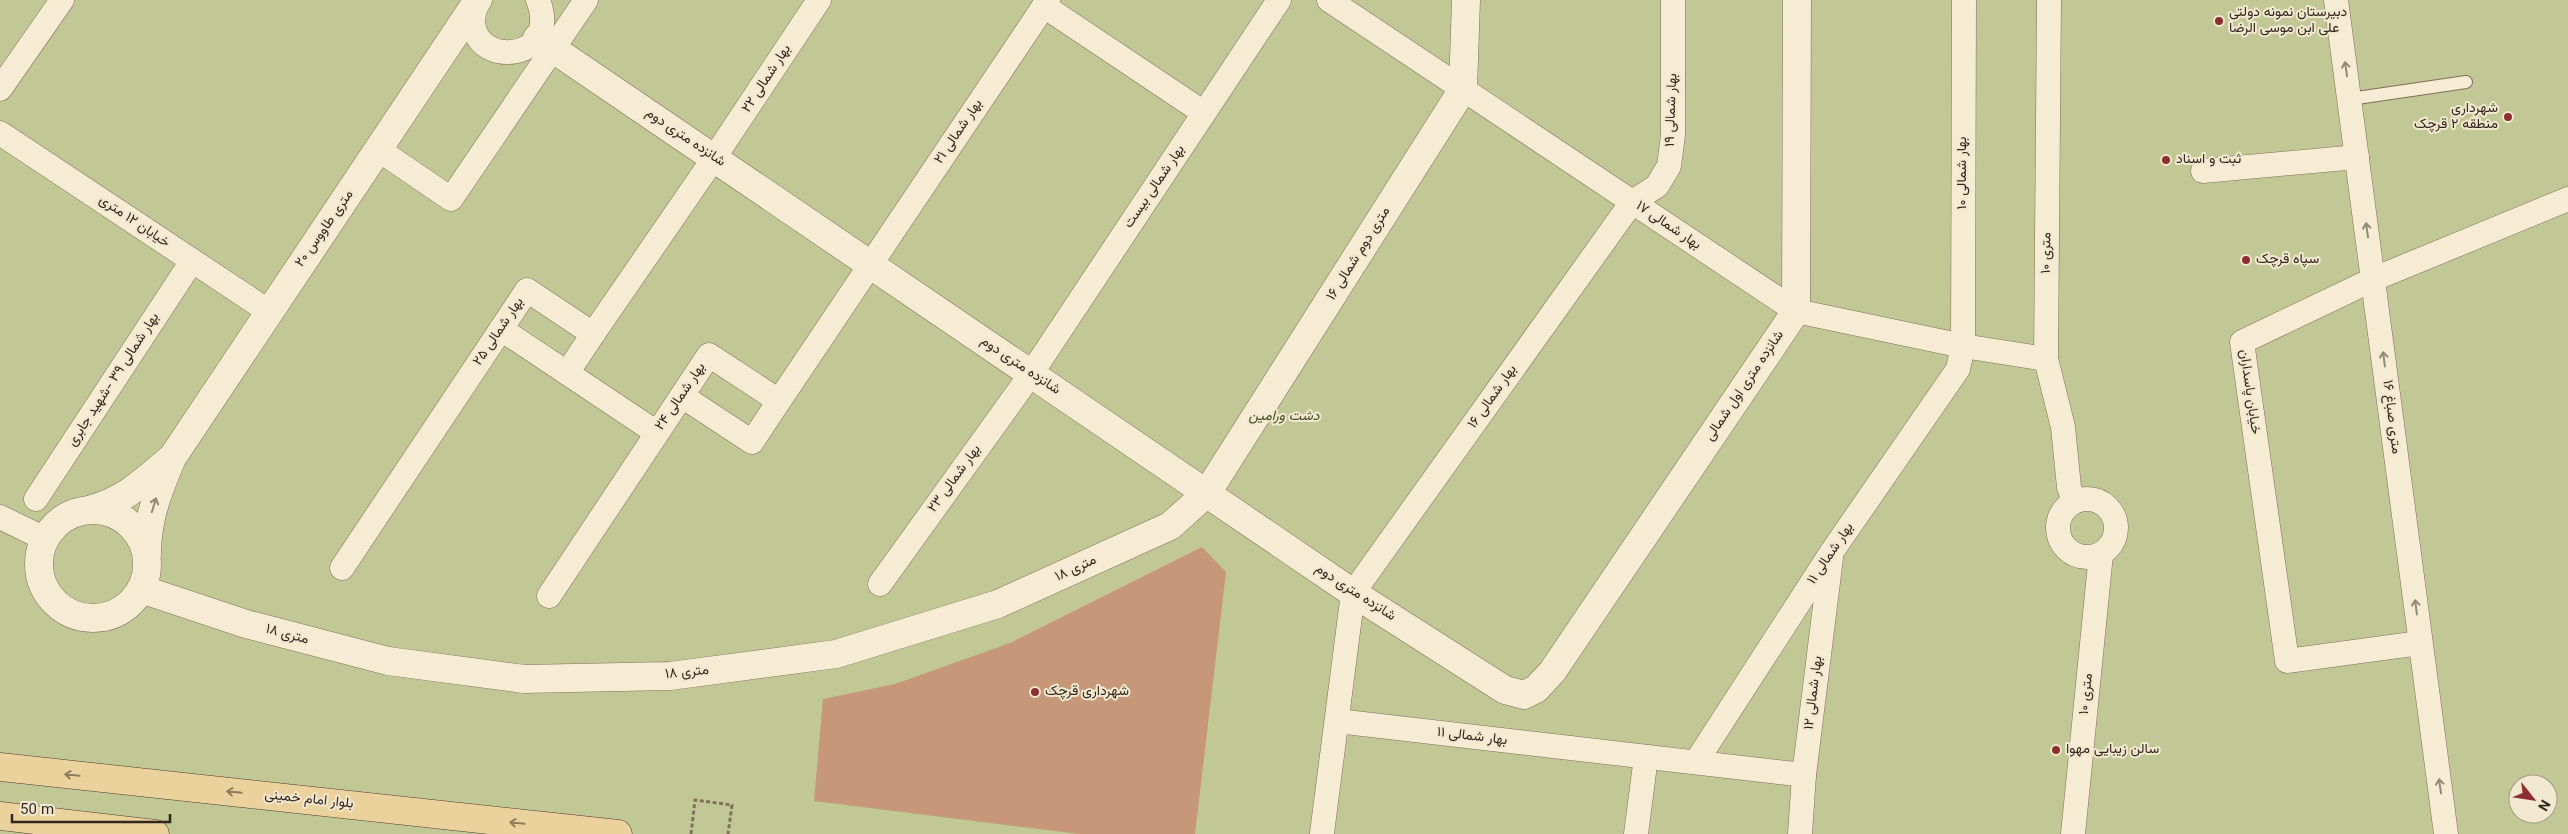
<svg xmlns="http://www.w3.org/2000/svg" width="2568" height="834" font-family="Georgia,Vazirmatn,serif">
	<style>
		.green { fill: #c2c796; fill-rule: evenodd }
		.building { fill: #c69879 }
		.lines { fill: none; stroke-linecap: round; stroke-linejoin: round }
		.service-casing { stroke: #826f5a; stroke-width: 14 }
		.minor-casing { stroke: #826f5a; stroke-width: 25 }
		.tertiary-casing { stroke: #826f5a; stroke-width: 29 }
		.primary-casing { stroke: #503d2e; stroke-width: 29 }
		.path { stroke: #826f5a; stroke-width: 3; stroke-dasharray: 4 2.5; stroke-linecap: butt }
		.service { stroke: #f6ebd3; stroke-width: 12 }
		.minor { stroke: #f6ebd3; stroke-width: 24 }
		.tertiary { stroke: #f6ebd3; stroke-width: 28 }
		.primary { stroke: #ebd19b; stroke-width: 28 }
		.oneway { stroke: #948978 }
		.oneway2 { stroke: #8f7c5c }
		.poi-dot { fill: #8d2e31; stroke: #f2e8d0; stroke-width: 2 }
		.labels { text-anchor: middle; dominant-baseline: central; stroke-width: 4; stroke-linejoin: round; paint-order: stroke }
		.poi-label { font-size: 14px; fill: #33271d; stroke: #f2e8d0; text-anchor: start }
		.street-label { font-size: 14px; fill: #33271d; stroke: #f2e8d0 }
		.park-label { font-size: 14px; font-style: italic; fill: #444e25; stroke: #f2e8d0 }
	</style>
	<rect width="100%" height="100%" fill="#eaddc1"/>
	<!-- green -->
	<path class="green" d="M 0,0 L 2568,0 L 2568,834 L 0,834 ZM 2518,784 L 2548,784 L 2548,814 L 2518,814 Z"/>
	<!-- building -->
	<path class="building" d="M 1202,547 L 1226,572 L 1195,834 L 1079,834 L 814,801 L 823,699 L 895,684 L 1010,643 Z"/>
	<g class="lines">
		<defs>
			<path id="service" d="M 2350,99 L 2466,82"/>
			<g id="minor">
				<path d="M 478,0 C 449,69 565,70 538,0"/>
				<path d="M 1329,0 L 1796,311 L 1963,346 L 2046,359"/>
				<path d="M 2049,0 L 2046,359 L 2063,427 L 2069,487 L 2074,502"/>
				<path d="M 2336,0 L 2446,834"/>
				<path d="M 1044,6 L 1204,113"/>
				<path d="M 0,89 L 62,0"/>
				<path d="M 0,133 L 268,311"/>
				<path d="M 379,150 L 451,199 L 586,0"/>
				<path d="M 2203,171 L 2357,157"/>
				<path d="M 501,329 L 657,433"/>
				<path d="M 567,373 L 593,334"/>
				<path d="M 682,396 L 752,442 L 779,401"/>
				<path d="M 36,499 L 192,261"/>
				<circle cx="2087" cy="528" r="29"/>
				<path d="M 0,517 L 45,539"/>
				<path d="M 342,568 L 527,290 L 593,334 L 714,158 L 819,0"/>
				<path d="M 880,584 L 1031,374 L 1279,0"/>
				<path d="M 549,596 L 709,355 L 779,401 L 1048,0"/>
				<path d="M 2420,643 L 2287,661 L 2242,342 L 2374,279 L 2568,199"/>
				<path d="M 1337,721 L 1804,775"/>
				<path d="M 1696,762 L 1831,553 L 1958,369 L 1963,346 L 1964,0"/>
				<path d="M 1322,833 L 1353,593 L 1632,202 L 1657,186 L 1669,166 L 1673,135 L 1673,0"/>
				<path d="M 1636,834 L 1646,757"/>
				<path d="M 1800,834 L 1804,775 L 1831,558"/>
				<path d="M 2073,834 L 2101,554"/>
			</g>
			<g id="tertiary">
				<path d="M 537,38 L 1353,593 L 1505,690 L 1524,695 L 1536,689 L 1552,672 L 1796,311 L 1797,0"/>
				<path d="M 92,509 C 125,500 143,482 169,460"/>
				<circle cx="93" cy="564" r="54"/>
				<path d="M 147,553 C 147,518 159,489 172,458 L 478,0"/>
				<path d="M 141,589 L 246,624 L 388,661 L 524,679 L 670,676 L 836,654 L 998,604 L 1170,526 L 1207,493 L 1463,89 L 1466,0"/>
			</g>
			<g id="primary">
				<path d="M 0,767 L 618,834"/>
				<path d="M 0,816 L 155,834"/>
			</g>
		</defs>
		<!-- service casing -->
		<use href="#service" class="service-casing"/>
		<!-- minor casing -->
		<use href="#minor" class="minor-casing"/>
		<!-- tertiary casing -->
		<use href="#tertiary" class="tertiary-casing"/>
		<!-- primary casing -->
		<use href="#primary" class="primary-casing"/>
		<!-- path -->
		<path class="path" d="M 691,834 L 695,800 L 732,805 L 728,834"/>
		<!-- service -->
		<use href="#service" class="service"/>
		<!-- minor -->
		<use href="#minor" class="minor"/>
		<!-- tertiary -->
		<use href="#tertiary" class="tertiary"/>
		<!-- primary -->
		<use href="#primary" class="primary"/>
	</g>
	<!-- one-way arrows -->
	<defs><path id="oneway-shaft" d="M-6 0H5M1.5-3L5.5 0L1.5 3" fill="none" stroke-width="1.6" stroke-linecap="round" stroke-linejoin="round" transform="scale(1.25)"/></defs>
	<g class="oneway">
		<use href="#oneway-shaft" transform="translate(2346 69) rotate(-98)"/>
		<use href="#oneway-shaft" transform="translate(2367 230) rotate(-98)"/>
		<use href="#oneway-shaft" transform="translate(2384 359) rotate(-97)"/>
		<use href="#oneway-shaft" transform="translate(154 505) rotate(-73)"/>
		<use href="#oneway-shaft" transform="translate(2416 607) rotate(-97)"/>
		<use href="#oneway-shaft" transform="translate(2440 786) rotate(-98)"/>
	</g>
	<g class="oneway2">
		<use href="#oneway-shaft" transform="translate(72 775) rotate(-174)"/>
		<use href="#oneway-shaft" transform="translate(234 792) rotate(-174)"/>
		<use href="#oneway-shaft" transform="translate(517 823) rotate(-174)"/>
	</g>
	<!-- markers -->
	<g class="poi-dot">
		<circle cx="2219" cy="21" r="5"/>
		<circle cx="2508" cy="117" r="5"/>
		<circle cx="2166" cy="160" r="5"/>
		<circle cx="2246" cy="260" r="5"/>
		<circle cx="1035" cy="692" r="5"/>
		<circle cx="2056" cy="750" r="5"/>
	</g>
	<g class="labels">
		<!-- poi labels -->
		<g class="poi-label">
			<text x="2229" y="13">دبیرستان نمونه دولتی<tspan x="2229" dy="16">علی ابن موسی الرضا</tspan></text>
			<text x="2498" y="109" text-anchor="end">شهرداری<tspan x="2498" dy="16">منطقه ۲ قرچک</tspan></text>
			<text x="2176" y="160">ثبت و اسناد</text>
			<text x="2256" y="260">سپاه قرچک</text>
			<text x="1045" y="692">شهرداری قرچک</text>
			<text x="2066" y="750">سالن زیبایی مهوا</text>
		</g>
		<!-- street labels -->
		<g class="street-label">
			<text transform="translate(767 79) rotate(-57)">بهار شمالی ۲۲</text>
			<text transform="translate(1672 110) rotate(-88)">بهار شمالی ۱۹</text>
			<text transform="translate(959 132) rotate(-56)">بهار شمالی ۲۱</text>
			<text transform="translate(685 138) rotate(34)">شانزده متری دوم</text>
			<text transform="translate(1963 173) rotate(-90)">بهار شمالی ۱۰</text>
			<text transform="translate(1155 187) rotate(-56)">بهار شمالی بیست</text>
			<text transform="translate(134 222) rotate(34)">خیابان ۱۲ متری</text>
			<text transform="translate(1668 226) rotate(34)">بهار شمالی ۱۷</text>
			<text transform="translate(325 229) rotate(-55)">۲۰ متری طاووس</text>
			<text transform="translate(2047 253) rotate(-89)">۱۰ متری</text>
			<text transform="translate(1359 254) rotate(-58)">۱۶ متری دوم شمالی</text>
			<text transform="translate(499 332) rotate(-56)">بهار شمالی ۲۵</text>
			<text transform="translate(1020 366) rotate(34)">شانزده متری دوم</text>
			<text transform="translate(114 380) rotate(-57)">بهار شمالی ۳۹ -شهید جابری</text>
			<text transform="translate(1745 386) rotate(-56)">شانزده متری اول شمالی</text>
			<text transform="translate(2249 392) rotate(82)">خیابان پاسداران</text>
			<text transform="translate(681 397) rotate(-56)">بهار شمالی ۲۴</text>
			<text transform="translate(1493 397) rotate(-55)">بهار شمالی ۱۶</text>
			<text transform="translate(2391 417) rotate(83)">۱۶ متری صباغ</text>
			<text transform="translate(955 479) rotate(-54)">بهار شمالی ۲۳</text>
			<text transform="translate(1831 554) rotate(-56)">بهار شمالی ۱۱</text>
			<text transform="translate(1076 569) rotate(-25)">۱۸ متری</text>
			<text transform="translate(1355 593) rotate(33)">شانزده متری دوم</text>
			<text transform="translate(287 635) rotate(15)">۱۸ متری</text>
			<text transform="translate(687 673) rotate(-6)">۱۸ متری</text>
			<text transform="translate(1814 693) rotate(-83)">بهار شمالی ۱۲</text>
			<text transform="translate(2087 694) rotate(-84)">۱۰ متری</text>
			<text transform="translate(1472 737) rotate(7)">بهار شمالی ۱۱</text>
			<text transform="translate(309 800) rotate(6)">بلوار امام خمینی</text>
		</g>
		<!-- park labels -->
		<g class="park-label">
			<text x="1284" y="417">دشت ورامین</text>
		</g>
	</g>
	<!-- north arrow -->
	<g transform="translate(2533 799) rotate(120)"><circle r="24" fill="#f2e8d0" stroke="#a69b88"/>
	<path d="M0-4L9 19L0 12L-9 19Z" fill="#8d2e31"/>
	<text y="-8" font-size="14" font-weight="bold" text-anchor="middle" fill="#33271d">N</text>
	</g>
	<!-- scale -->
	<path d="M12 814v8h158v-8" fill="none" stroke="#33271d" stroke-width="2.5"/>
	<text x="20" y="814" font-size="15" fill="#33271d" stroke="#f2e8d0" stroke-width="4" paint-order="stroke">50 m</text>
</svg>
